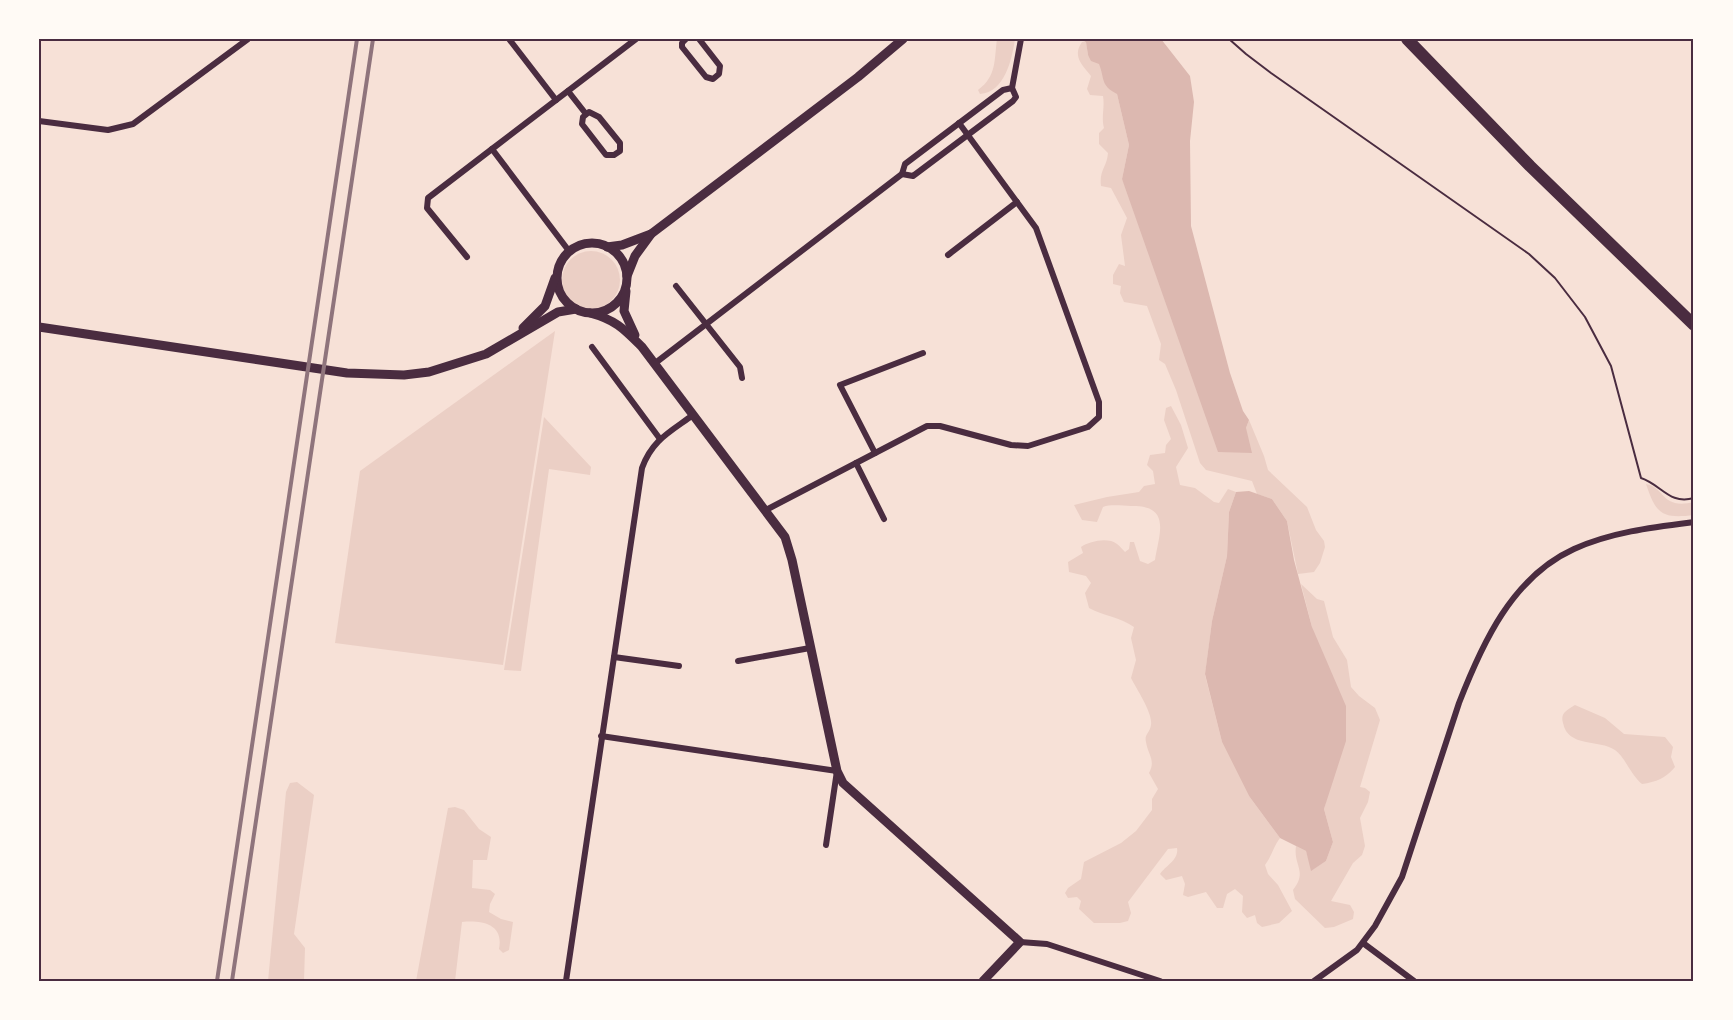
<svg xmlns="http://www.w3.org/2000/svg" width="1733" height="1020" font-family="Manrope,sans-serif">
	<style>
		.green { fill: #ebcfc5 }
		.water { fill: #dcb8b0 }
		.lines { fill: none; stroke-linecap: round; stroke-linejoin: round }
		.path { stroke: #4a2c40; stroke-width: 2 }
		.minor { stroke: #4a2c40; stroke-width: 6 }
		.tertiary { stroke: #4a2c40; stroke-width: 9 }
		.primary { stroke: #4a2c40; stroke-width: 12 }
		.rail { stroke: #8f747c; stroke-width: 4 }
		.neatline { fill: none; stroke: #4a2c40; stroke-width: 2 }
	</style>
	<rect width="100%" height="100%" fill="#f7e1d7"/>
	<!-- green -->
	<g class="green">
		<path d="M 997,39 L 1015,39 C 1012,59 1005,92 980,94 L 978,90 C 997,76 994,60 997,39 Z"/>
		<path d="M 1086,41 L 1088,55 L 1099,63 L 1117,94 L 1129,145 L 1122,179 L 1246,428 L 1249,420 L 1264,456 L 1268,470 L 1307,507 L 1316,530 L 1324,541 L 1325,547 L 1320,563 L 1314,572 L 1298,574 L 1287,521 L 1272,499 L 1257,494 L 1252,481 L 1206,470 L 1200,463 L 1176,390 L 1165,364 L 1159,360 L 1161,344 L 1147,306 L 1124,302 L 1120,293 L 1121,286 L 1113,284 L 1113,275 L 1119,264 L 1125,266 L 1121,235 L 1127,218 L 1111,188 L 1101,186 C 1099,170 1107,167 1108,153 L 1099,144 L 1099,133 L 1104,128 C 1101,117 1105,107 1103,96 L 1090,95 L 1087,89 L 1091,76 C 1082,65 1072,56 1082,42 Z"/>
		<circle cx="591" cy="280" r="29"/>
		<path d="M 555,331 L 503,665 L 335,643 L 360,471 Z"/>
		<path d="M 1171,406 L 1181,425 L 1188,448 L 1176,467 L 1180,485 L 1195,488 L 1214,502 L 1219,503 L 1228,489 L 1236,492 L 1229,512 L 1227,556 L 1212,621 L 1205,675 L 1222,742 L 1249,796 L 1280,838 C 1273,847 1272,856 1265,865 L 1268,874 L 1278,885 L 1292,911 L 1279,923 L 1262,927 L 1257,923 L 1255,915 L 1247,918 L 1242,912 L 1243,896 L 1235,889 L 1227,894 L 1223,908 L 1217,908 L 1206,892 L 1188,897 L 1183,895 L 1185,884 L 1182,876 L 1166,880 L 1160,874 C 1166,865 1179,860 1177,848 L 1168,849 L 1128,902 L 1131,913 L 1128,921 L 1120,923 L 1094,923 L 1079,909 L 1081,901 L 1077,897 L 1068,898 L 1065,893 L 1068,888 L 1081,879 L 1084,862 L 1121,843 L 1136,831 L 1152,810 L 1152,799 L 1158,789 L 1149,773 C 1156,760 1148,755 1146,742 C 1144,734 1150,733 1151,725 C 1153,713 1137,690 1131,678 L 1136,660 L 1131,638 L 1134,627 C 1120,617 1104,616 1089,608 L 1085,593 L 1091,583 L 1086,576 L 1069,572 L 1068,562 L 1083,553 L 1081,547 C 1090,541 1108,537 1117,544 C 1120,546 1122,549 1125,552 L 1129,549 L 1130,542 L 1134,542 L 1140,561 L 1148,564 L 1155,560 C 1159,534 1172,505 1131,506 C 1123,506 1111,504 1103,507 L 1097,522 L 1082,520 L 1074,505 L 1107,497 L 1139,492 L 1144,486 L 1155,484 L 1153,471 L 1147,465 L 1150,455 L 1165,453 L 1166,445 L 1171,439 L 1164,420 L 1166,408 Z"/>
		<path d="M 544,417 L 591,467 L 590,475 L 549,469 L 521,671 L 504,670 Z"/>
		<path d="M 1646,484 C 1665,487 1661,510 1694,502 L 1694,515 C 1662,519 1656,514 1646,484 Z"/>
		<path d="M 1301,584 L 1317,599 L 1324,601 L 1333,637 L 1347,660 L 1351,687 L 1359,696 L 1375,708 L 1380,720 L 1360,787 L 1365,788 L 1370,792 L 1368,802 L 1360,818 L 1365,846 L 1362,855 L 1353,863 L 1331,901 L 1350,905 L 1354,912 L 1353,919 L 1334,927 L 1325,928 L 1295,899 L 1293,890 C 1308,871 1293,866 1296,846 L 1306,851 L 1312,870 L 1326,861 L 1333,842 L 1324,809 L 1331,783 L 1312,627 Z"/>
		<path d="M 1575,705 L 1605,718 L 1624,734 L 1665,737 L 1673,747 L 1671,757 L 1675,767 C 1666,778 1656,782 1642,784 C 1630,774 1625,757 1615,750 C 1599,739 1568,748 1563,723 C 1560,713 1567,710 1575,705 Z"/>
		<path d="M 297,782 L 314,795 L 294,934 L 305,948 L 304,981 L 268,981 L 286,792 L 290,783 Z"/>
		<path d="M 455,807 L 464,810 L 479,829 L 491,837 L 487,860 L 473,860 L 472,888 L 490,890 L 495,894 L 490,904 L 489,912 L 501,919 L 513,922 L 509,950 L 503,953 L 499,949 C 504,924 482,920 462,922 L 455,981 L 416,981 L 448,808 Z"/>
	</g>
	<!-- water -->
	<g class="water">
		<path d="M 1081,39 L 1161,39 L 1190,76 L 1194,102 L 1190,141 L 1191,226 L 1230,373 L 1243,411 L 1249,420 L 1246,428 L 1252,453 L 1218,452 L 1122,179 L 1129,145 L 1117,94 C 1100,85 1105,79 1099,64 L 1091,61 L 1088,55 L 1086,42 Z"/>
		<path d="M 1249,491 L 1272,499 L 1287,521 L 1294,560 L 1312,627 L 1346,706 L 1346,741 L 1324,809 L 1333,842 L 1326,861 L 1311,871 L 1306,851 L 1280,838 L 1249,796 L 1222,742 L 1205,674 L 1212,621 L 1227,556 L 1229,512 L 1236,492 Z"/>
	</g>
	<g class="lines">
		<!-- path -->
		<path class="path" d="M 1229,39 L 1246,54 L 1271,73 L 1529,254 L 1555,278 L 1585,317 L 1611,366 L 1641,478 C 1662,485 1669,505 1694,498"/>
		<!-- minor -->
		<g class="minor">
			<path d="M 509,39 L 556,100"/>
			<path d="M 686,39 L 682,43 L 682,47 L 706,77 L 713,79 L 719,74 L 720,66 L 699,39"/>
			<path d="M 568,91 L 586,114"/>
			<path d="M 589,112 L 599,117 L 620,143 L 620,151 L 614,155 L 606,155 L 582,124 L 583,117 Z"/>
			<path d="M 39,121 L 108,130 L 133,124 L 248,39"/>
			<path d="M 902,174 L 913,176 L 1013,101 L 1016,97 L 1012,88"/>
			<path d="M 569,251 L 492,149 L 636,39"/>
			<path d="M 948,255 L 1017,202"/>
			<path d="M 467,257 L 427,208 L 428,198 L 492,149"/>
			<path d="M 676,286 L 740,367 L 742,378"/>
			<path d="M 592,347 L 660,439"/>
			<path d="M 654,364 L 902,174 L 905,164 L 1003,90 L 1012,88 L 1021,39"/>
			<path d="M 875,453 L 840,385 L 923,353"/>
			<path d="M 856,463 L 884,519"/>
			<path d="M 766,510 L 927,426 L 940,426 L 1011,445 L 1028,446 L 1088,427 L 1099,417 L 1099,402 L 1036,228 L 959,123"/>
			<path d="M 614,657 L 679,666"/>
			<path d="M 738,661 L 810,648"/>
			<path d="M 601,736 L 837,771 L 826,845"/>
			<path d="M 1020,942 L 1047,944 L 1160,981"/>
			<path d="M 1363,943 L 1414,981"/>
			<path d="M 566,981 L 642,468 C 652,440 670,432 693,415"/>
			<path d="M 1314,981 L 1357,950 L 1375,926 L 1402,877 L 1459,703 C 1482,644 1512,577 1574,549 C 1611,532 1654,527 1694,522"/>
		</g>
		<!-- tertiary -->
		<g class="tertiary">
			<circle cx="592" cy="278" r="35"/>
			<path d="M 607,247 L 622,245 L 651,234"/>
			<path d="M 627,276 L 635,256 L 651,234 L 858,77 L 903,39"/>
			<path d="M 626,291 L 624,311 L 635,335"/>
			<path d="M 590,313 C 616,320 624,329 642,347 L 785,537 L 792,560 L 837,771 L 843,783 L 1020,942 L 983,981"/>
			<path d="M 39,327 L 347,373 L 404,375 L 429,372 L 486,354 L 558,312 L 576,309"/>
			<path d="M 523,328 L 545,306 L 555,278"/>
		</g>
		<!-- primary -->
		<path class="primary" d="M 1407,39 L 1530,166 L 1694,325"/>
		<!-- rail -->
		<g class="rail">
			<path d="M 217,981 L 357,39"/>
			<path d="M 232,981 L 373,39"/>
		</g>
	</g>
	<!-- border -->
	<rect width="1733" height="1020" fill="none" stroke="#fffaf5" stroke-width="81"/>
	<rect x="40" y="40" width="1652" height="940" class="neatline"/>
</svg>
